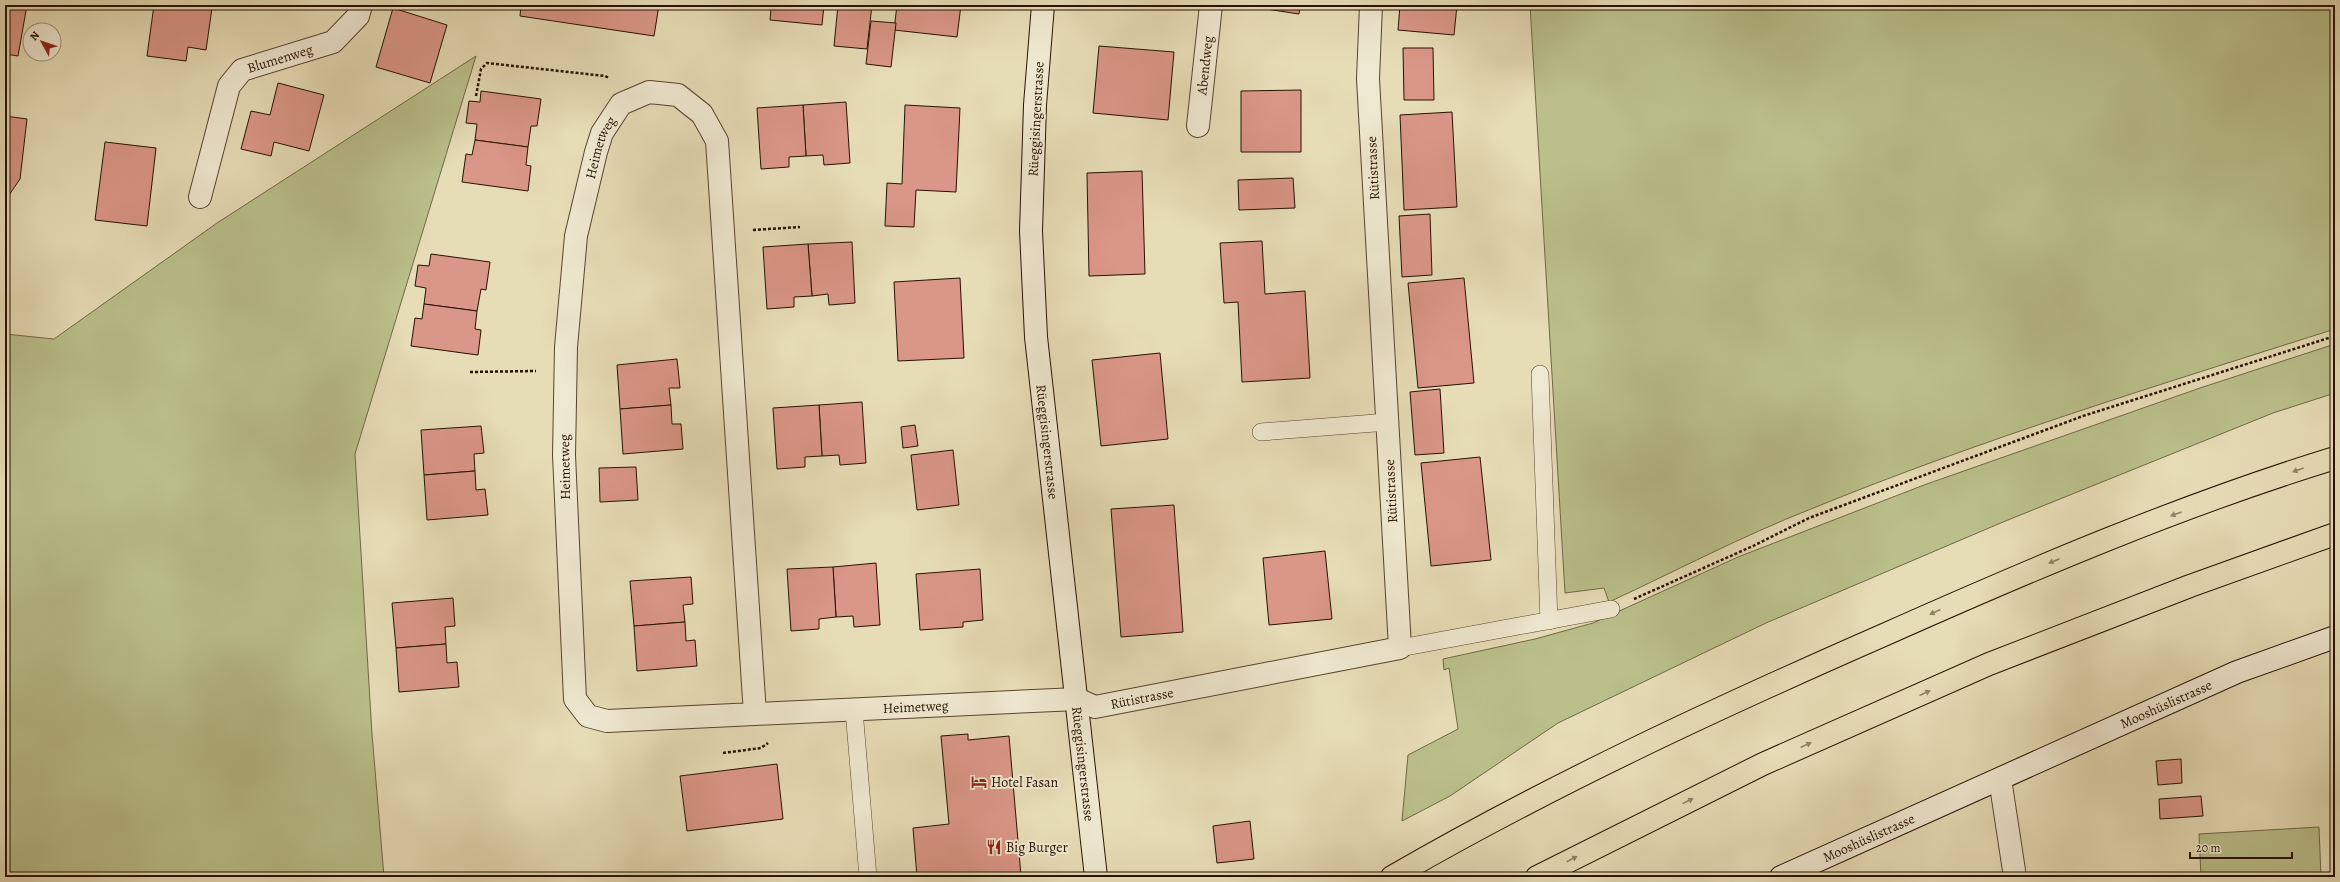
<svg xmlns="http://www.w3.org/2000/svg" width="2340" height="882" font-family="Alegreya,serif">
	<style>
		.green { fill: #babf8b; stroke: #706846 }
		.building { fill: #da9686; stroke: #271200 }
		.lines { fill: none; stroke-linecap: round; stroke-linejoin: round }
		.lane-casing { stroke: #57442e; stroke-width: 18 }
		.street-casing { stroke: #57442e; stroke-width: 24 }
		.secondary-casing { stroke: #271200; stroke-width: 24 }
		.highway-casing { stroke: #271200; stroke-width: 24 }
		.path { stroke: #271200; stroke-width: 2.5; stroke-dasharray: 3 2; stroke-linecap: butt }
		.lane { stroke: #efe8d0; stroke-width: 17 }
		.street { stroke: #efe8d0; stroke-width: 22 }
		.secondary { stroke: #efe8d0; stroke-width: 22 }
		.highway { stroke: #e6dcb6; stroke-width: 22 }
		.oneway { fill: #908164 }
		.labels { text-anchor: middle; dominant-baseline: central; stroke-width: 4; stroke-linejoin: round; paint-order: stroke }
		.street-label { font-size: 14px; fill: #271200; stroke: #efe8d0 }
		.poi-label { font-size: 14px; fill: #271200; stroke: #efe8d0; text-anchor: start }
	</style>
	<rect width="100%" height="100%" fill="#e6dcb6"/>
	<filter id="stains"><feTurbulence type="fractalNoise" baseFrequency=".005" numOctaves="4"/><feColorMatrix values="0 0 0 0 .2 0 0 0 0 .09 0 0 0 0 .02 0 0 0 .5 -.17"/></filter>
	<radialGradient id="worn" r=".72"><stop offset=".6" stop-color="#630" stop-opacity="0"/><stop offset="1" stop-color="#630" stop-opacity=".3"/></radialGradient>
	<!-- green -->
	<g class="green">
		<path d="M 1530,5 L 2335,5 L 2335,329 C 2159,385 1982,439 1811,509 C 1742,536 1676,571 1609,602 L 1604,588 L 1565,593 Z"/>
		<path d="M 476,56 L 355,454 L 372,734 L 384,877 L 5,877 L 5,334 L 54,339 L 217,223 Z"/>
		<path d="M 2335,344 L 2335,393 L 2273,413 L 2003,522 L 1766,623 L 1558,723 L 1450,796 L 1402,821 L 1408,755 L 1458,729 L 1449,668 L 1444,670 L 1443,659 L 1535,639 L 1593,623 L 1738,557 L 1924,485 L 2200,388 Z"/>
		<path d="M 2319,827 L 2321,877 L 2201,877 L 2199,834 Z"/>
	</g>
	<!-- building -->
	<g class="building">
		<path d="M 5,5 L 27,5 L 18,56 L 5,54 Z"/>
		<path d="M 154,5 L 189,5 L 212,8 L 206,50 L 188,47 L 186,61 L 147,56 Z"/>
		<path d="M 521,5 L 659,5 L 654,36 L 520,16 Z"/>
		<path d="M 744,5 L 824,5 L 822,25 L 770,20 L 771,9 Z"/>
		<path d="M 838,5 L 872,5 L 867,49 L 834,46 Z"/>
		<path d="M 897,5 L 961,5 L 957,37 L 894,30 Z"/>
		<path d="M 1240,5 L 1300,5 L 1299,14 Z"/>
		<path d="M 1400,5 L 1457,5 L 1454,35 L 1398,30 Z"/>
		<path d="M 393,8 L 447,25 L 430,83 L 376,67 Z"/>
		<path d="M 871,21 L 896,23 L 891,67 L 866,64 Z"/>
		<path d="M 1099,46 L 1174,52 L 1168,120 L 1093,113 Z"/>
		<path d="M 1403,48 L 1433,48 L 1434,100 L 1404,100 Z"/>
		<path d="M 278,83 L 324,95 L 309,151 L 274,142 L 271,156 L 241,149 L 251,111 L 270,115 Z"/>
		<path d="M 1301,90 L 1301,152 L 1241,152 L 1241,91 Z"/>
		<path d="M 481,91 L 541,99 L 537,126 L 531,126 L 528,147 L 475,140 L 477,124 L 466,123 L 469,101 L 480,102 Z"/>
		<path d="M 846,102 L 850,163 L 824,165 L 823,155 L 806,156 L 803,105 Z"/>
		<path d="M 803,105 L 806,156 L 789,157 L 789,167 L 761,169 L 757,108 Z"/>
		<path d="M 905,105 L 960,108 L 956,192 L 916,190 L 914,227 L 885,226 L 887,183 L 902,184 Z"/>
		<path d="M 1452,112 L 1457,207 L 1404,210 L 1400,115 Z"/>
		<path d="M 5,116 L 27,119 L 20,179 L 5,201 Z"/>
		<path d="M 475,140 L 528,147 L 526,165 L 531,166 L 528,191 L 462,182 L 466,154 L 472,155 Z"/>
		<path d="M 105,142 L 156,148 L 147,226 L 95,220 Z"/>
		<path d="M 1142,171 L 1145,274 L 1089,276 L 1087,173 Z"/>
		<path d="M 1293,178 L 1295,208 L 1239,210 L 1238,180 Z"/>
		<path d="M 1430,214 L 1432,275 L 1402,277 L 1399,216 Z"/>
		<path d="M 1262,241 L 1265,294 L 1305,291 L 1310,378 L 1242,382 L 1238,302 L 1224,303 L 1220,243 Z"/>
		<path d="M 852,242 L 855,303 L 829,305 L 828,294 L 812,296 L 808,244 Z"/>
		<path d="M 808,244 L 812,296 L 794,297 L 794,307 L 767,309 L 763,247 Z"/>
		<path d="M 431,254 L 490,262 L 486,290 L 481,289 L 477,311 L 424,304 L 426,288 L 415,286 L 418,265 L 429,266 Z"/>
		<path d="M 960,278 L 964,358 L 898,361 L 894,282 Z"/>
		<path d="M 1464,278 L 1474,383 L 1418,388 L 1408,283 Z"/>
		<path d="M 424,304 L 477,311 L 475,329 L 481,330 L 478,355 L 411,346 L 415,318 L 422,319 Z"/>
		<path d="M 1160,353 L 1168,439 L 1101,446 L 1092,360 Z"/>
		<path d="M 677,359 L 680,388 L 669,388 L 671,405 L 620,409 L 617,365 Z"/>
		<path d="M 1440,389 L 1444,453 L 1415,455 L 1410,392 Z"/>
		<path d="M 862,402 L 866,463 L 840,465 L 839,455 L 822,456 L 819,405 Z"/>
		<path d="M 671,405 L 672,424 L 681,424 L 683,449 L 623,454 L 620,409 Z"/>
		<path d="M 819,405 L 822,456 L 805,457 L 805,467 L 777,469 L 773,408 Z"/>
		<path d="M 915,425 L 918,446 L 903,448 L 901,427 Z"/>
		<path d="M 481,426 L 484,453 L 474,454 L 475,471 L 424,475 L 421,430 Z"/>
		<path d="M 953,450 L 959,505 L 917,510 L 911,455 Z"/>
		<path d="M 1480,457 L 1491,560 L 1431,566 L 1421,463 Z"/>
		<path d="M 636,467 L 638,500 L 600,502 L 599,468 Z"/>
		<path d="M 475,471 L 476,490 L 485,489 L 488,515 L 427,520 L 424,475 Z"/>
		<path d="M 1174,505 L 1183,632 L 1121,637 L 1111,509 Z"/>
		<path d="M 1325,551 L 1332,619 L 1269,625 L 1263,558 Z"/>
		<path d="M 876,563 L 880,625 L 854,627 L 853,616 L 836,617 L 833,567 Z"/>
		<path d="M 833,567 L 836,617 L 819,619 L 819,629 L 791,631 L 787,569 Z"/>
		<path d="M 980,569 L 983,620 L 963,622 L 963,627 L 920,630 L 916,574 Z"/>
		<path d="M 691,577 L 693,604 L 683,605 L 685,622 L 634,626 L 630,581 Z"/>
		<path d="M 453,598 L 455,626 L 445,627 L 446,644 L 396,648 L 392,603 Z"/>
		<path d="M 685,622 L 686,641 L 695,640 L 697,666 L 637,671 L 634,626 Z"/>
		<path d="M 446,644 L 447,663 L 457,662 L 459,687 L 399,692 L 396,648 Z"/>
		<path d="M 968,734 L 968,740 L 1009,736 L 1021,876 L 917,877 L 913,828 L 949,824 L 941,736 Z"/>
		<path d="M 2181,759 L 2182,783 L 2158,785 L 2156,761 Z"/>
		<path d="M 777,764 L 783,819 L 687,831 L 680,776 Z"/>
		<path d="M 2201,796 L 2203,816 L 2160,819 L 2159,799 Z"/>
		<path d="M 1250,821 L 1254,859 L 1217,863 L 1213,826 Z"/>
	</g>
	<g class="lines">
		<defs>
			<g id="lane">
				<path d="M 1540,374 L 1549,621"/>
				<path d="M 1261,432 L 1388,422"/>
				<path d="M 1400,648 L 1611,609"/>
				<path d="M 854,710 L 868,877"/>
			</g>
			<g id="street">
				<path id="s1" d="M 1198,126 L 1211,5"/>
				<path id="s2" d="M 200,197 L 229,86 L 242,70 L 333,42 L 358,16 L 361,5"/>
				<path id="s3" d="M 755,714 L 607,721 L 588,716 L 575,699 L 564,455 L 566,347 L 576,236 L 596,152 L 602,133 L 621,104 L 649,92 L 678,95 L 702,114 L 717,141 L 755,714 L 1077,699 L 1095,707 L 1400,648 L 1368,79 L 1371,5"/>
				<path d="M 2000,779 L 2015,877"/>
			</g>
			<g id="secondary">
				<path id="s4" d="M 1043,5 L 1035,105 L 1031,231 L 1036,337 L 1096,877"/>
				<path id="s5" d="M 1781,877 L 2237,672 L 2335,637"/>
			</g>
			<g id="highway">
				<path d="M 1392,877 C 1551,785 1717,708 1886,634 C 2032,569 2182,505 2335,458"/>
				<path d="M 1537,877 L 1763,764 L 1989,664 L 2190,586 L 2335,534"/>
			</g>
		</defs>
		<!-- lane casing -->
		<use href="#lane" class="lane-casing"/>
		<!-- street casing -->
		<use href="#street" class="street-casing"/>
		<!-- secondary casing -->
		<use href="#secondary" class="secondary-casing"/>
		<!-- highway casing -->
		<use href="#highway" class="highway-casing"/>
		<!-- path -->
		<g class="path">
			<path d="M 476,96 L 481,69 L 487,63 L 605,76 L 609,78"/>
			<path d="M 753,230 L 800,227"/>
			<path d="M 470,372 L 536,371"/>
			<path d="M 1634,599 L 1753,546 L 1809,518 L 2083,416 L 2335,336"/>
			<path d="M 723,753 L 761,748 L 768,743"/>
		</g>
		<!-- lane -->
		<use href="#lane" class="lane"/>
		<!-- street -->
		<use href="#street" class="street"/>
		<!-- secondary -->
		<use href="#secondary" class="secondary"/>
		<!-- highway -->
		<use href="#highway" class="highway"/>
	</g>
	<!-- one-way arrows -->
	<defs><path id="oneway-solid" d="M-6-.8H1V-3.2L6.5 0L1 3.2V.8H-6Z"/></defs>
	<g class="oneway">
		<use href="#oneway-solid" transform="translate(2298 470) rotate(160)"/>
		<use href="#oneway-solid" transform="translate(2176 514) rotate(160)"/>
		<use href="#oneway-solid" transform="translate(2054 561) rotate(157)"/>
		<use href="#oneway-solid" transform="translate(1935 612) rotate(156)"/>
		<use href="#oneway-solid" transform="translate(1925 693) rotate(-24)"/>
		<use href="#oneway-solid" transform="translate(1806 745) rotate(-24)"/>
		<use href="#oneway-solid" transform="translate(1688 801) rotate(-26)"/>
		<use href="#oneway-solid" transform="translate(1572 859) rotate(-27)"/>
	</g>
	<!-- icons -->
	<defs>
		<symbol id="hotel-bare" viewBox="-9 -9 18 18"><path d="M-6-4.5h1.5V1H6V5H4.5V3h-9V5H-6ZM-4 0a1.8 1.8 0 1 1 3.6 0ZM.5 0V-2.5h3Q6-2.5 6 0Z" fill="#8f2418" stroke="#efe8d0" stroke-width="2.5" paint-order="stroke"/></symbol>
		<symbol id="restaurant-bare" viewBox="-9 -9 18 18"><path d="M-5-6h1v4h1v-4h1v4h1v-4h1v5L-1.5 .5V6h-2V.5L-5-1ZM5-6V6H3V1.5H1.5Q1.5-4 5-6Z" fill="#8f2418" stroke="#efe8d0" stroke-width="2.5" paint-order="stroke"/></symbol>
	</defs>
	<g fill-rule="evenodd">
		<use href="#hotel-bare" x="968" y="771" width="22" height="22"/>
		<use href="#restaurant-bare" x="983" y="836" width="22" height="22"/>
	</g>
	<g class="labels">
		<!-- street labels -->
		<g class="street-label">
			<text stroke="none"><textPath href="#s2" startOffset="175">Blumenweg</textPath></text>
			<text stroke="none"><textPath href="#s1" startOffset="61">Abendweg</textPath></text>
			<text transform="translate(1036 119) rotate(-87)">Rüeggisingerstrasse</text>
			<text stroke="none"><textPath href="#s3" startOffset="745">Heimetweg</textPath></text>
			<text transform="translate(1373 168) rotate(-93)">Rütistrasse</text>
			<text stroke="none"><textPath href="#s4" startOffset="438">Rüeggisingerstrasse</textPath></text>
			<text transform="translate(565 467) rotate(-91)">Heimetweg</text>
			<text transform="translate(1391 491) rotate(-93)">Rütistrasse</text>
			<text stroke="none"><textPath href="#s3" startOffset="1879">Rütistrasse</textPath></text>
			<text stroke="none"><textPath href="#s5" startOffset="422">Mooshüslistrasse</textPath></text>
			<text stroke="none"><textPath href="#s3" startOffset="1650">Heimetweg</textPath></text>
			<text stroke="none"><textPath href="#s4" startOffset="762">Rüeggisingerstrasse</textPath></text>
			<text stroke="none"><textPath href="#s5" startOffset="96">Mooshüslistrasse</textPath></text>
		</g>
		<!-- poi labels -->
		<g class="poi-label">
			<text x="991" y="782">Hotel Fasan</text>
			<text x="1006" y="847">Big Burger</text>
		</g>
	</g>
	<!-- margin -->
	<rect width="2340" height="882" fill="none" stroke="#e6dcb6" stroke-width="20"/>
	<rect x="6" y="6" width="2328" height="870" fill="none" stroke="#271200" stroke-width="2"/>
	<rect x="10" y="10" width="2320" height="862" fill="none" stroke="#271200"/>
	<!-- north arrow -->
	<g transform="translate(42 42) rotate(310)"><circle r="19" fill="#efe8d0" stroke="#9f927d"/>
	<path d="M0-3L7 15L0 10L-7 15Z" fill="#8f2418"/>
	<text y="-6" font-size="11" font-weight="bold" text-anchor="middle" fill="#271200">N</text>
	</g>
	<!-- scale -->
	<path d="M2190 852v6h102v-6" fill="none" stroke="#271200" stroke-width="2"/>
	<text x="2196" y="852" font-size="12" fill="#271200" stroke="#efe8d0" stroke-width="3" paint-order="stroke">20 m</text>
	<rect width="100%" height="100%" filter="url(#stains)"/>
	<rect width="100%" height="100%" fill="url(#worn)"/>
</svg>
